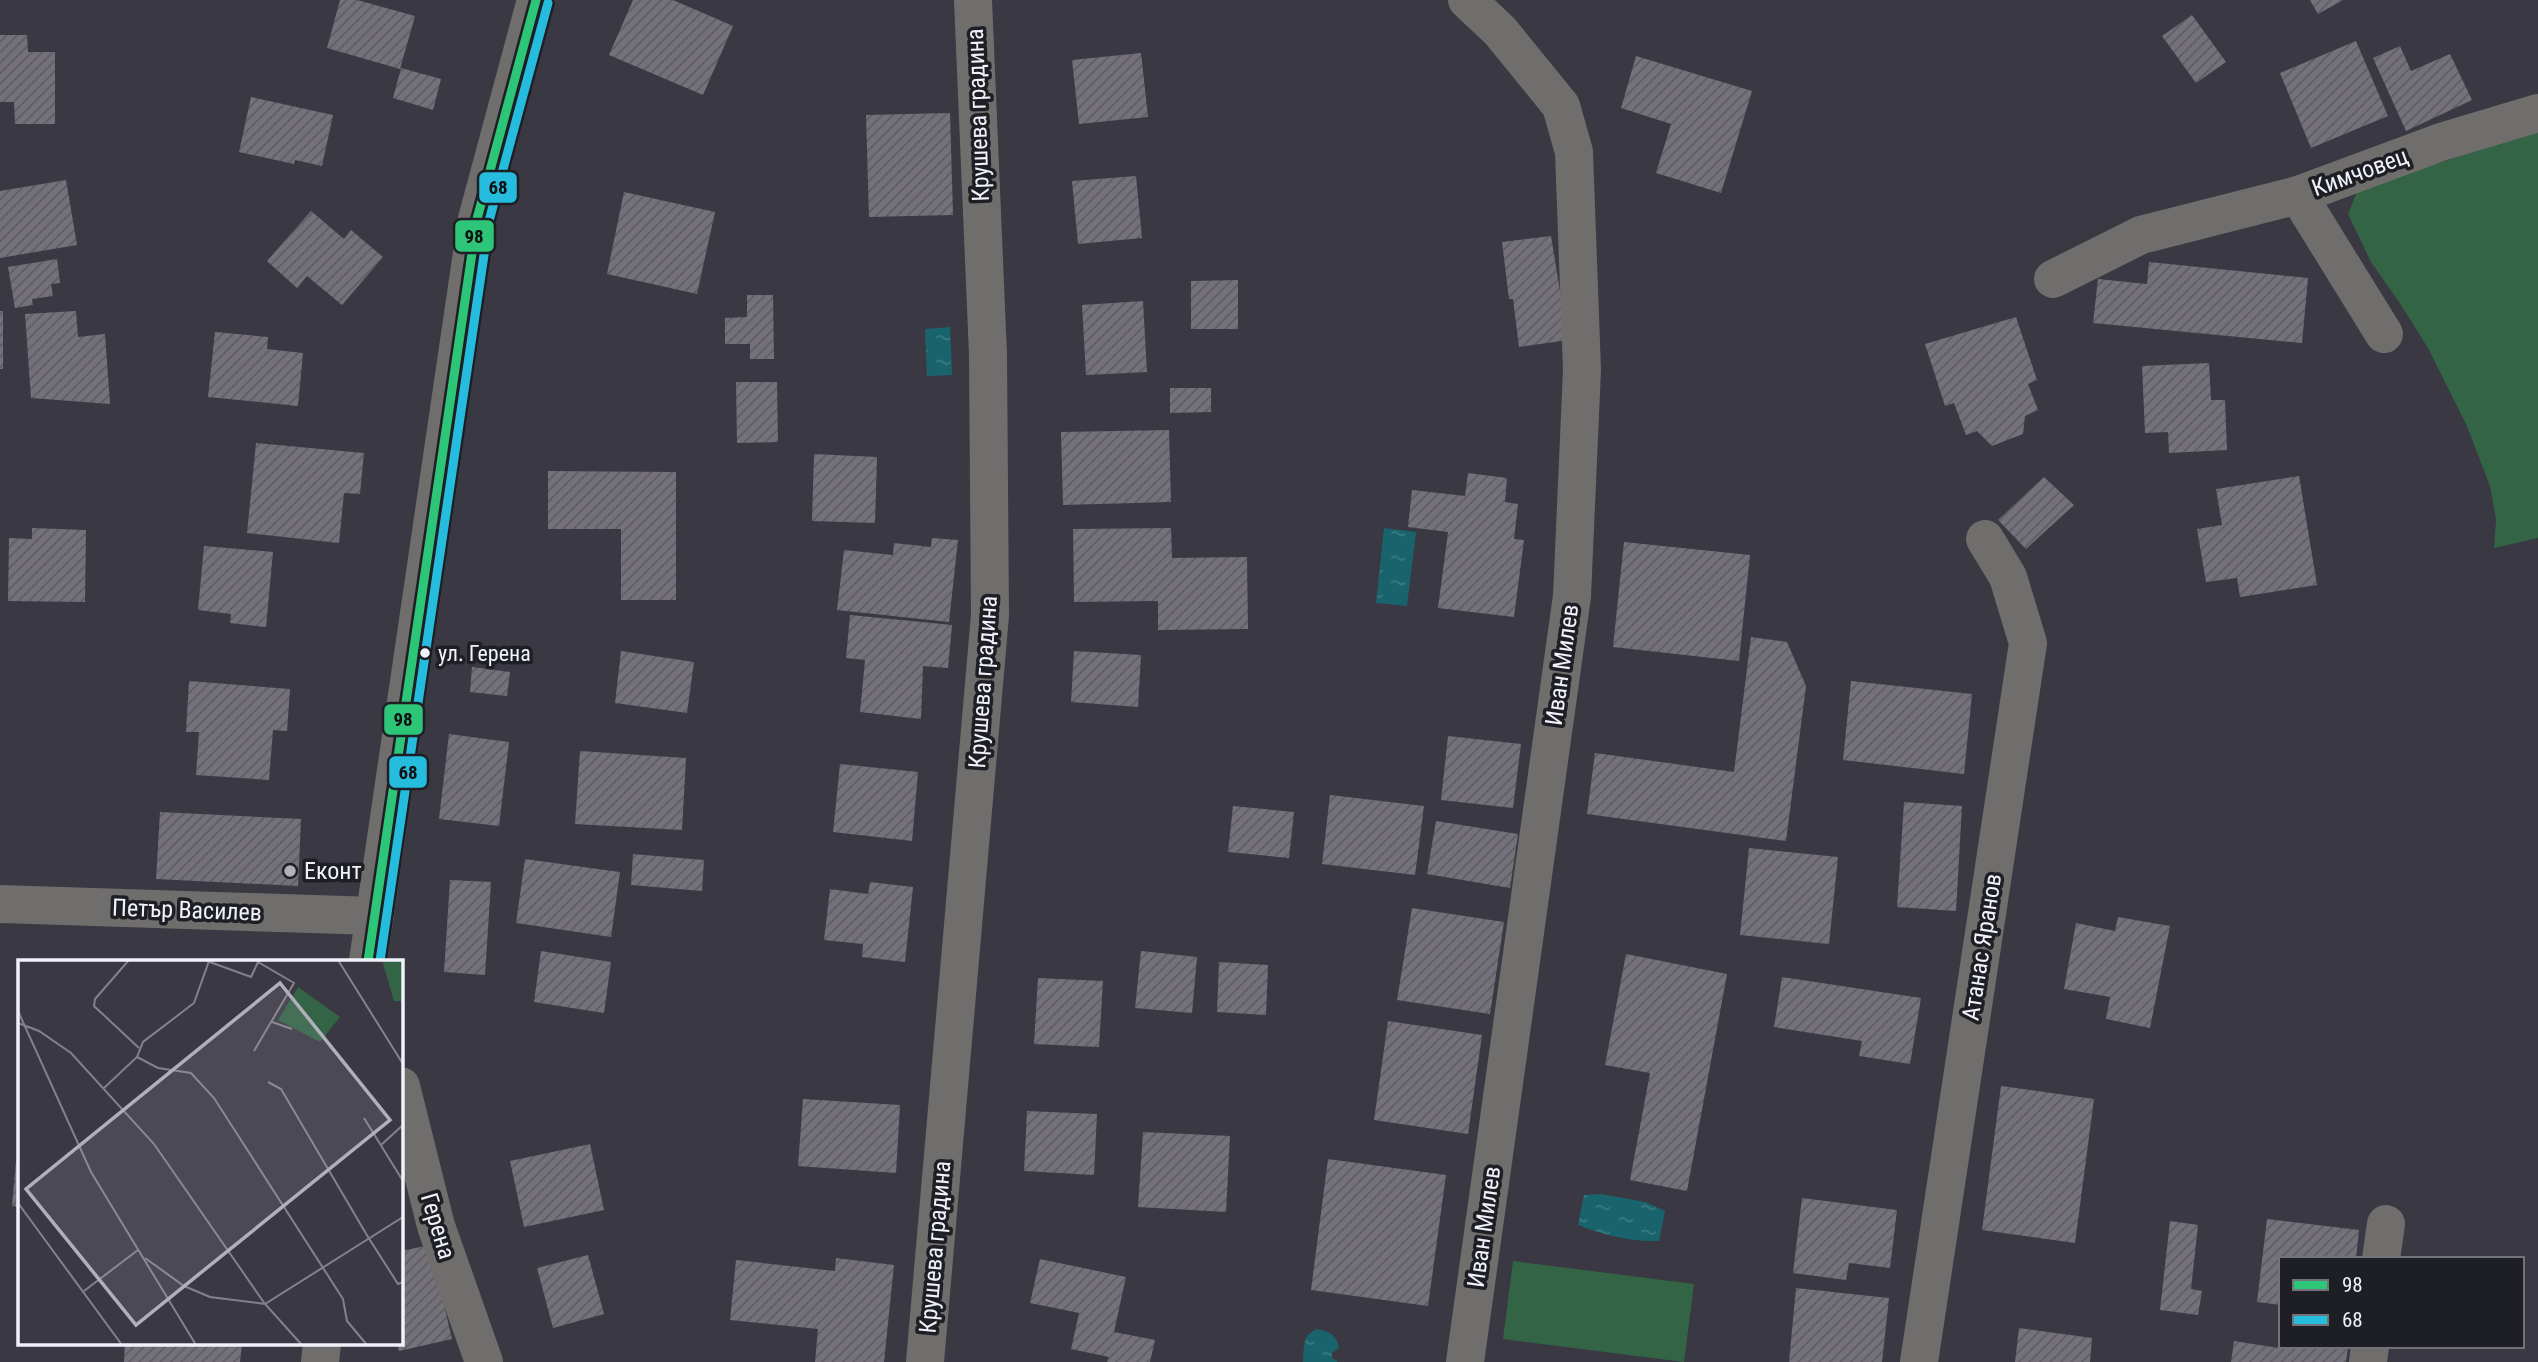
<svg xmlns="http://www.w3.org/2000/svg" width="2538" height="1362" font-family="'Roboto Condensed',sans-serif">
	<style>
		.green { fill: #336445 }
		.water { fill: url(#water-ripples) }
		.building { fill: url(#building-hatch) }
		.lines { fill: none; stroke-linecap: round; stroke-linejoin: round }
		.minor { stroke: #706e6c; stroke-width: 38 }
		.tertiary { stroke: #706e6c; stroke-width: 38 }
		.bus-1-casing { stroke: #1e1e25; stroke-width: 14 }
		.bus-2-casing { stroke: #1e1e25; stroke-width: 14 }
		.bus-1 { stroke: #2dc577; stroke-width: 9 }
		.bus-2 { stroke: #26bcdd; stroke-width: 9 }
		.bus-dot { fill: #f1f1fb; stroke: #1e1e25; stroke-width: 2.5 }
		.poi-dot { fill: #b1b0ba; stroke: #1e1e25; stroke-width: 2.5 }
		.labels { text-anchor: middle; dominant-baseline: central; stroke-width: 7; stroke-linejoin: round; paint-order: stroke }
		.bus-label { font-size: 22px; fill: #f1f1fb; stroke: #1e1e25; text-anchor: start }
		.street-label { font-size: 24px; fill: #f1f1fb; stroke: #1e1e25 }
		.poi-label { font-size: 24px; fill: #f1f1fb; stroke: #1e1e25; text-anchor: start }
		.inset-road { fill: none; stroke: #83828c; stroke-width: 2 }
		.view { fill: #b1b0ba; fill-opacity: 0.15; stroke: #b1b0ba; stroke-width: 3.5 }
		.inset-edge { fill: none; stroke: #f1f1fb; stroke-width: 3.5 }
		.line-badge { stroke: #1e1e25; stroke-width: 2.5 }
		.pale-badge-label { font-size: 19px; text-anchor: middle; font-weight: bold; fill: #111 }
	</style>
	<defs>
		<pattern id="water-ripples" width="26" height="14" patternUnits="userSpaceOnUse" patternTransform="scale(1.75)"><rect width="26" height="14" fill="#19646c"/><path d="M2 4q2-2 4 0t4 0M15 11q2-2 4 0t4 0" fill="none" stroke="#3b7b82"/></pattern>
		<pattern id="building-hatch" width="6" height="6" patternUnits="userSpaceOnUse" patternTransform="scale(1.75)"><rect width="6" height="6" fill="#74717a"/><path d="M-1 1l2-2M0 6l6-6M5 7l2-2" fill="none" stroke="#5e5c62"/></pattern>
	</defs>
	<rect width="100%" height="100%" fill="#3a3842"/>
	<!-- green -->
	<g class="green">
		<path d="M 2538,131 L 2538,538 L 2494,548 L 2496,520 L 2490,486 L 2466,424 L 2428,348 L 2401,305 L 2371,262 L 2348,214 L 2358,189 Z"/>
		<path d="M 1513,1261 L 1694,1284 L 1684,1362 L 1503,1339 Z"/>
	</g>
	<!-- water -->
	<g class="water">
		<path d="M 950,327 L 952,375 L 927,376 L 925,329 Z"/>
		<path d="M 1384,528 L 1416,532 L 1407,606 L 1376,603 Z"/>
		<path d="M 1601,1194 L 1645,1202 L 1665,1211 L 1659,1241 C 1631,1242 1604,1235 1578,1225 L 1584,1195 Z"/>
		<path d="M 1317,1329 C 1330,1331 1337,1336 1339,1348 L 1332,1353 L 1332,1358 L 1338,1362 L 1303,1362 C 1304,1347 1302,1335 1317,1329 Z"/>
	</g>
	<!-- building -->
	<g class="building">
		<path d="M 340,0 L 357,0 L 415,16 L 400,69 L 327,48 Z"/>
		<path d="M 633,0 L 673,0 L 733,26 L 703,95 L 609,55 Z"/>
		<path d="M 2310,0 L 2343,0 L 2318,14 Z"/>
		<path d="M 2192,15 L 2226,62 L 2196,83 L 2162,36 Z"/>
		<path d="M 0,35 L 27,35 L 28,52 L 55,52 L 55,124 L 15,124 L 14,102 L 0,102 Z"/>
		<path d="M 2356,41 L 2388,116 L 2311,148 L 2280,73 Z"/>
		<path d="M 2400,46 L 2411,71 L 2450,54 L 2472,100 L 2406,131 L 2373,58 Z"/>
		<path d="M 1141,53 L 1148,117 L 1079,124 L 1072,60 Z"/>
		<path d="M 1636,56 L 1752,91 L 1721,193 L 1656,173 L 1671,124 L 1621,108 Z"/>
		<path d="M 401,68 L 441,79 L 433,110 L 393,98 Z"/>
		<path d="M 251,97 L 333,115 L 322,166 L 295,160 L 294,164 L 239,152 Z"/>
		<path d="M 950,113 L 953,215 L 869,217 L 866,115 Z"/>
		<path d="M 1136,176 L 1142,238 L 1078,244 L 1072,181 Z"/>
		<path d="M 66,180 L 77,245 L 0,258 L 0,191 Z"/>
		<path d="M 624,192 L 715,212 L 697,294 L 607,274 Z"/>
		<path d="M 311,211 L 344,239 L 351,230 L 383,257 L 342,305 L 307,276 L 297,288 L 267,261 Z"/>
		<path d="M 1551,236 L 1568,340 L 1519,347 L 1513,299 L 1509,299 L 1502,242 Z"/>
		<path d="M 57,259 L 60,283 L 51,284 L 53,296 L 32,299 L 33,305 L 15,308 L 8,267 Z"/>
		<path d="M 2149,262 L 2308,278 L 2302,343 L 2093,323 L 2098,279 L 2147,284 Z"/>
		<path d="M 1238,280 L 1238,329 L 1191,329 L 1191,281 Z"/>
		<path d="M 747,295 L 773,295 L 774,359 L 750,359 L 750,344 L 725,344 L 725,318 L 747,317 Z"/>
		<path d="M 1143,301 L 1147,372 L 1086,375 L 1082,305 Z"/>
		<rect x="0" y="311" width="3" height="58"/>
		<path d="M 76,311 L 78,337 L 105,334 L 110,404 L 31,398 L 25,314 Z"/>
		<path d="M 2016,317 L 2037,380 L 2028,384 L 2038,410 L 2025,416 L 2023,434 L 1992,446 L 1977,431 L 1966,435 L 1954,403 L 1945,406 L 1925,344 Z"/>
		<path d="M 215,332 L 268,337 L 267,349 L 303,353 L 298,406 L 208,397 Z"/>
		<path d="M 2209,363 L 2211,400 L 2225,400 L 2227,450 L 2169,453 L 2168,432 L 2145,433 L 2142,366 Z"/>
		<path d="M 736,382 L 777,382 L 778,442 L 737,443 Z"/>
		<path d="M 1170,388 L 1211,388 L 1211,412 L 1170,413 Z"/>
		<path d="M 1169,430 L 1171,502 L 1063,505 L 1061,432 Z"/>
		<path d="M 256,443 L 364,453 L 360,494 L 344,493 L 339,543 L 247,533 Z"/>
		<path d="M 814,454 L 877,457 L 875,523 L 812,521 Z"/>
		<path d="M 548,471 L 676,472 L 676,600 L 621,600 L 621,529 L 548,529 Z"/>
		<path d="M 1468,473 L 1507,478 L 1505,502 L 1518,504 L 1514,539 L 1524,540 L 1514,617 L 1438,608 L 1448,532 L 1408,527 L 1412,490 L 1465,496 Z"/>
		<path d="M 2299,476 L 2317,585 L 2240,597 L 2237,578 L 2206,582 L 2197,529 L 2222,525 L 2216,489 Z"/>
		<path d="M 2044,477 L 2074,505 L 2026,549 L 1998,520 Z"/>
		<path d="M 32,528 L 86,530 L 85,602 L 8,601 L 9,538 L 32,539 Z"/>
		<path d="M 1171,528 L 1172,558 L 1247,557 L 1248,629 L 1158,630 L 1158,601 L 1074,602 L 1073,529 Z"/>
		<path d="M 932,538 L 958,540 L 949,622 L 837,610 L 844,550 L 893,555 L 894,543 L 931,547 Z"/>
		<path d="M 1624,542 L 1750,555 L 1739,661 L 1613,647 Z"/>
		<path d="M 204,546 L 273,552 L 266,627 L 230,623 L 231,614 L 198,610 Z"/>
		<path d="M 850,615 L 952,625 L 948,668 L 923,666 L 921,719 L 860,712 L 865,660 L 846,658 Z"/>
		<path d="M 1751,637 L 1787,642 L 1806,686 L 1786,841 L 1587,814 L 1595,753 L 1734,772 Z"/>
		<path d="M 621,651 L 694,662 L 687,713 L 615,703 Z"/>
		<path d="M 1074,651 L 1141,655 L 1138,707 L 1071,702 Z"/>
		<path d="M 472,667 L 510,672 L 507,696 L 470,692 Z"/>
		<path d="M 189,681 L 290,689 L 287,731 L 273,730 L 269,780 L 196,775 L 199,732 L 186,732 Z"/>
		<path d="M 1851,681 L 1972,694 L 1964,774 L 1843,760 Z"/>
		<path d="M 449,734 L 509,742 L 499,826 L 439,819 Z"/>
		<path d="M 1448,736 L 1521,744 L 1513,808 L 1441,800 Z"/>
		<path d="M 580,751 L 686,758 L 682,830 L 575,824 Z"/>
		<path d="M 840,764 L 918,772 L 912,841 L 833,832 Z"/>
		<path d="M 1330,795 L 1424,806 L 1415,875 L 1322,864 Z"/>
		<path d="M 1904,802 L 1962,806 L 1956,911 L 1897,907 Z"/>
		<path d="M 1233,806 L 1294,812 L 1289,858 L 1228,852 Z"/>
		<path d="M 160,812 L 301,819 L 298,886 L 156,879 Z"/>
		<path d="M 1436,821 L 1518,834 L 1510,888 L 1427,874 Z"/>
		<path d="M 1749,848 L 1838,857 L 1829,944 L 1740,935 Z"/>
		<path d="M 633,854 L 704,860 L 702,891 L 631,885 Z"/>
		<path d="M 525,859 L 620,872 L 611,937 L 516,923 Z"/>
		<path d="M 450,880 L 491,882 L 485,975 L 444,972 Z"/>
		<path d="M 870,882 L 913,887 L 905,962 L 862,957 L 863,944 L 824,940 L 830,889 L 868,894 Z"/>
		<path d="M 1412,908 L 1504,922 L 1490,1014 L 1397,1000 Z"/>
		<path d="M 2118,917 L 2170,926 L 2150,1028 L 2106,1019 L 2110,997 L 2064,989 L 2076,923 L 2115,931 Z"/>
		<path d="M 541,951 L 611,962 L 604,1013 L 534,1002 Z"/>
		<path d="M 1141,951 L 1197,957 L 1192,1013 L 1135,1008 Z"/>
		<path d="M 1626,954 L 1727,974 L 1687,1191 L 1630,1180 L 1650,1073 L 1605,1065 Z"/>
		<path d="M 1219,962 L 1268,965 L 1266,1015 L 1217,1012 Z"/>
		<path d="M 1782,977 L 1921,998 L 1910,1064 L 1859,1056 L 1862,1041 L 1774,1027 Z"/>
		<path d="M 1038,978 L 1103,981 L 1099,1047 L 1034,1044 Z"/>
		<path d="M 1388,1021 L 1482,1035 L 1468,1134 L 1374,1120 Z"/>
		<path d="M 2001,1086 L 2094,1099 L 2075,1243 L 1982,1230 Z"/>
		<path d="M 803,1099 L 900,1105 L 896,1173 L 798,1166 Z"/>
		<path d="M 1027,1111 L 1097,1114 L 1094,1175 L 1024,1171 Z"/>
		<path d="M 1143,1132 L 1230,1136 L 1226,1212 L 1138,1207 Z"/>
		<path d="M 590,1144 L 604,1210 L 524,1227 L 510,1161 Z"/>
		<path d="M 1328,1159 L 1446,1175 L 1428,1306 L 1311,1290 Z"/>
		<path d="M 16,1161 L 19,1162 L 19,1207 L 12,1206 Z"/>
		<path d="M 1802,1198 L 1897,1210 L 1890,1268 L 1849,1263 L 1846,1280 L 1793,1273 Z"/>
		<path d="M 2267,1219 L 2359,1230 L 2356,1259 L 2281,1259 L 2281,1305 L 2257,1302 Z"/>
		<path d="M 2170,1221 L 2198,1225 L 2191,1289 L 2202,1291 L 2198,1315 L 2160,1310 Z"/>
		<path d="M 430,1245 L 452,1339 L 399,1351 L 397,1343 L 401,1343 L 401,1251 Z"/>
		<path d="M 588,1255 L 604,1314 L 553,1328 L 537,1268 Z"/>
		<path d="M 836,1258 L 894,1265 L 884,1362 L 815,1362 L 818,1329 L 730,1320 L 736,1260 L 835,1271 Z"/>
		<path d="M 1040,1259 L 1126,1277 L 1114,1332 L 1155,1340 L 1150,1362 L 1107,1362 L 1109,1357 L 1071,1349 L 1079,1313 L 1030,1303 Z"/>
		<path d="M 1796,1288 L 1889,1298 L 1882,1362 L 1789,1362 Z"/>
		<path d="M 2019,1328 L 2092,1338 L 2090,1362 L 2015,1362 Z"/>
		<path d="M 2234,1341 L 2285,1349 L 2285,1346 L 2348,1348 L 2346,1362 L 2231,1362 Z"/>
		<path d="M 125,1343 L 242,1343 L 240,1362 L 124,1362 Z"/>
	</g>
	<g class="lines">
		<!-- minor -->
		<g class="minor">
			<path d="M 2298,195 L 2384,334"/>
			<path d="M 2053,279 L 2141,235 L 2298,195 L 2441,142 L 2538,113"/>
			<path d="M 0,904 L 375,916"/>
			<path d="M 401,1086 L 436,1226 L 484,1362"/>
			<path d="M 2381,1259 L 2386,1224"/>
			<path d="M 925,1362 L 990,615 L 988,355 L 973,0"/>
			<path d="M 1465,1362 L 1572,596 L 1582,370 L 1574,152 L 1561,106 L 1500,31 L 1467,0"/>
			<path d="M 1919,1362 L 2028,643 L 2008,577 L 1985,539"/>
			<path d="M 2368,1362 L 2370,1346"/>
		</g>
		<!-- tertiary -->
		<g class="tertiary">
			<path d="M 368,961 L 477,219 L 536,0"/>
			<path d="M 320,1362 L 322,1343"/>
		</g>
		<defs>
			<path id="bus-1" d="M 368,961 L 477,219 L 536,0"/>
			<path id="bus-2" d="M 380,961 L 489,221 L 548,3"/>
		</defs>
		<!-- bus-1 casing -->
		<use href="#bus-1" class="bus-1-casing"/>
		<!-- bus-2 casing -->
		<use href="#bus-2" class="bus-2-casing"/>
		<!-- bus-1 -->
		<use href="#bus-1" class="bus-1"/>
		<!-- bus-2 -->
		<use href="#bus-2" class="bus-2"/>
	</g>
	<!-- markers -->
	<circle class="bus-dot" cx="425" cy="653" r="6"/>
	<circle class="poi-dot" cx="290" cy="871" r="7"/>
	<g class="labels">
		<!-- bus labels -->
		<g class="bus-label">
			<text x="438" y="653">ул. Герена</text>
		</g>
		<!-- street labels -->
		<g class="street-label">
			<text transform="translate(978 115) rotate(-92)">Крушева градина</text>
			<text transform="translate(2360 172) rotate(-20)">Кимчовец</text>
			<text transform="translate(1562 665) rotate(-82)">Иван Милев</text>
			<text transform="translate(983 682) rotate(-86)">Крушева градина</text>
			<text transform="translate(187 910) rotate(2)">Петър Василев</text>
			<text transform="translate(1982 947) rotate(-81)">Атанас Яранов</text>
			<text transform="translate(438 1226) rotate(73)">Герена</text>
			<text transform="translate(1484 1227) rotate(-82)">Иван Милев</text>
			<text transform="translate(935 1247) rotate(-85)">Крушева градина</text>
		</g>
		<!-- poi labels -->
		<g class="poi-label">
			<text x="304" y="871">Еконт</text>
		</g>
	</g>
	<!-- overview -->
	<g transform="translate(18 960)">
		<rect width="385" height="385" fill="#3a3842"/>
		<path d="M 364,0 L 385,0 L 385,41 L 376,41 ZM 280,27 L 322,57 L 302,82 L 260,60 Z" fill="#336445"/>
		<path class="inset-road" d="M 111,0 L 77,39 L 76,46 L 121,88M 320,0 L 385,104M 189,1 L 233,17 L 241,0M 0,51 L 73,212 L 178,385M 254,62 L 274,69M 0,63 L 21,71 L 53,93 L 136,184 L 247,344 L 284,385M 236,91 L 276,23 L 240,2M 119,97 L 140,108 L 173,113 L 196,138 L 325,339 L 329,361 L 349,385M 250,122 L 263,129 L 350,277 L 380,324 L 385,322M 86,128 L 119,97 L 125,82 L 176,43 L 191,1M 346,158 L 385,221M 363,185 L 385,165M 0,243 L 104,385M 127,298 L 166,326 L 192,337 L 247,344 L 385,257M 66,331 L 120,290"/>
		<path class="view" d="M 262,23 L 372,160 L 118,365 L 8,229 Z"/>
		<rect width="385" height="385" class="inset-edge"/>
	</g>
	<g class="line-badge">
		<rect x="478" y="171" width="40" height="33" rx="7" fill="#26bcdd"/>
		<rect x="454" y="219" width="41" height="34" rx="7" fill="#2dc577"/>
		<rect x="383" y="703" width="41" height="33" rx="7" fill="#2dc577"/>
		<rect x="388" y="755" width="40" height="34" rx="7" fill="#26bcdd"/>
	</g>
	<g class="pale-badge-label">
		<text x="498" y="194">68</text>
		<text x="474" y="243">98</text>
		<text x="403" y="726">98</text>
		<text x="408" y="779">68</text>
	</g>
	<!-- legend -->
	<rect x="2279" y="1257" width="245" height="91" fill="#1e1e25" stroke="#72727b" stroke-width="2"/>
	<rect x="2293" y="1280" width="35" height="10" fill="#2dc577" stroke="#72727b" stroke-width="2"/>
	<text x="2342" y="1292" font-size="21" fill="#f1f1fb">98</text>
	<rect x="2293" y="1315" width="35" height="10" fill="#26bcdd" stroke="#72727b" stroke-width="2"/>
	<text x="2342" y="1327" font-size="21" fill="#f1f1fb">68</text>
</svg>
